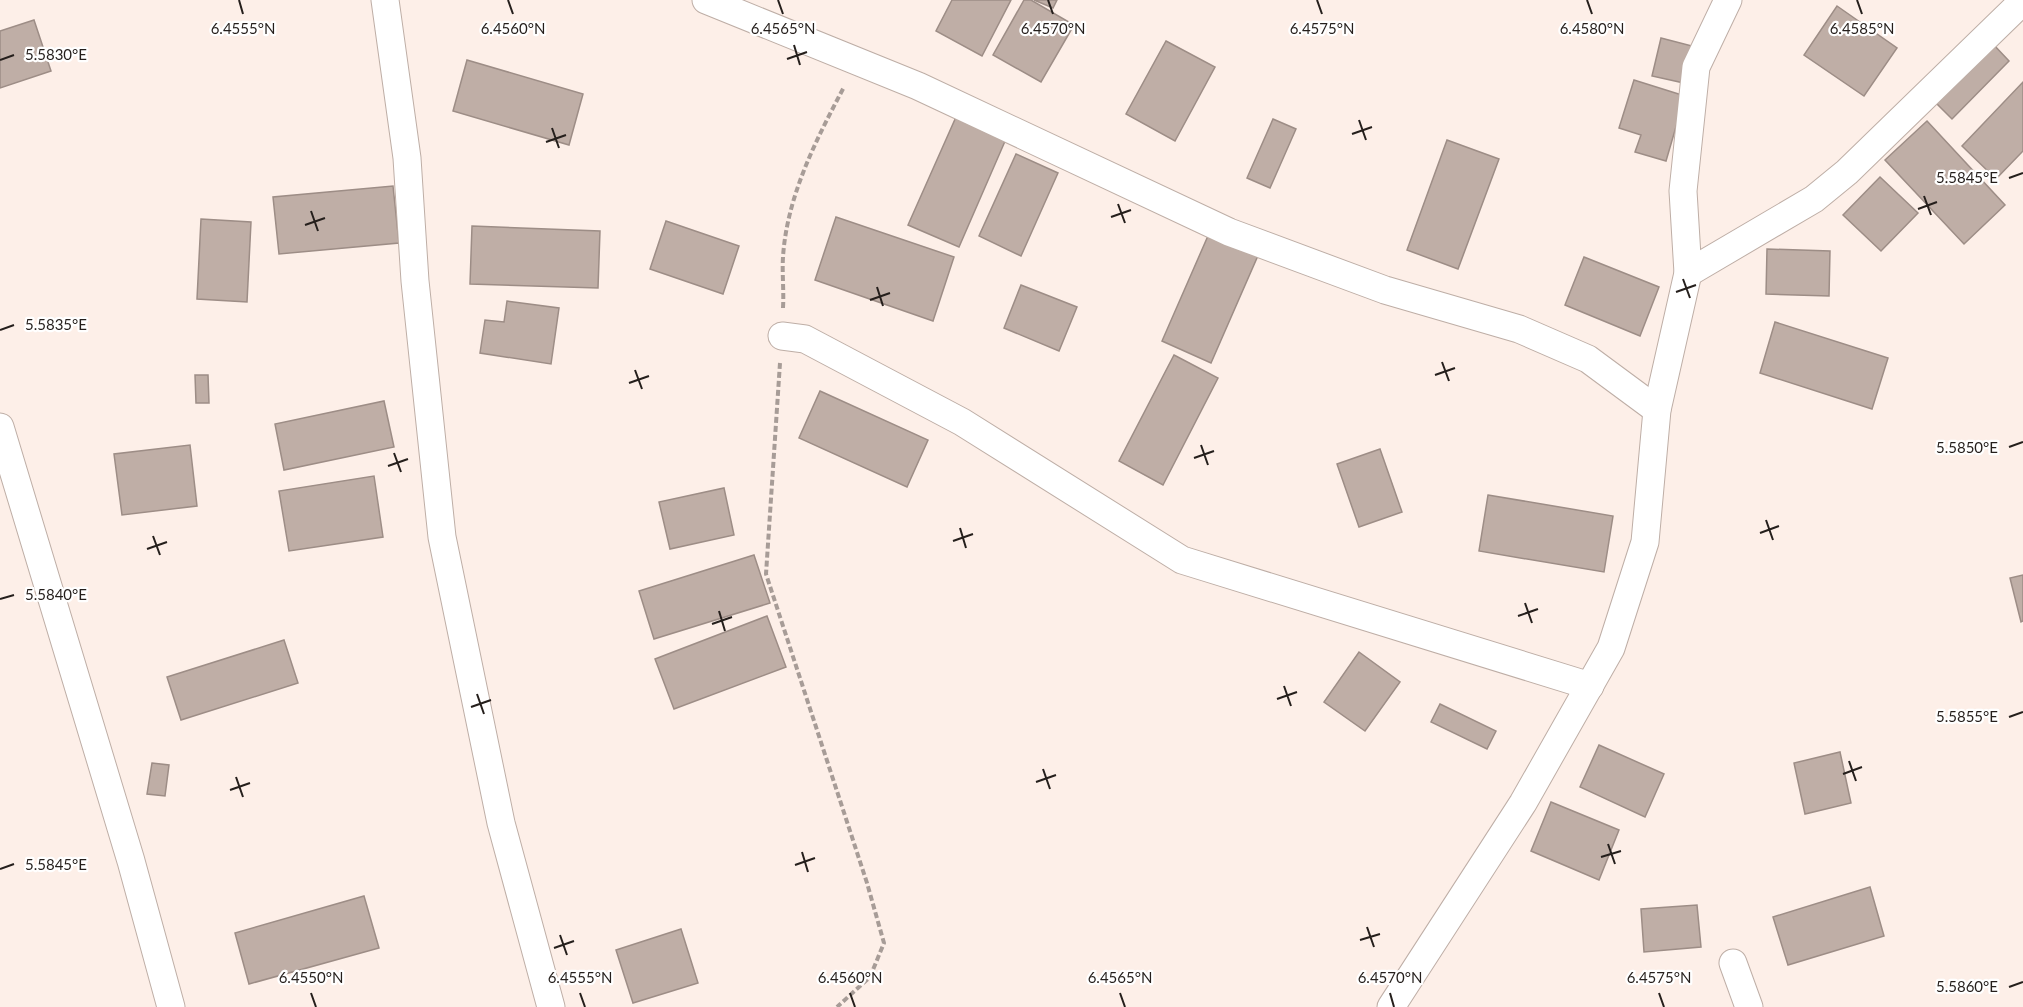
<svg xmlns="http://www.w3.org/2000/svg" width="2023" height="1007" font-family="Lato,sans-serif">
	<style>
		.building { fill: #bfaea6; stroke: #9d8d86; stroke-width: 1.5 }
		.lines { fill: none; stroke-linecap: round; stroke-linejoin: round }
		.street-casing { stroke: #beaea6; stroke-width: 29 }
		.path { stroke: #a79c97; stroke-width: 4; stroke-dasharray: 6 3; stroke-linecap: butt }
		.street { stroke: #fff; stroke-width: 27 }
		.ticks { fill: none; stroke: #251f1c; stroke-width: 2 }
		.ticks-label { font-size: 15px; text-anchor: middle; fill: #251f1c; stroke: #fff; stroke-width: 4.5; stroke-linejoin: round; paint-order: stroke }
	</style>
	<rect width="100%" height="100%" fill="#fdefe8"/>
	<!-- building -->
	<g class="building">
		<path d="M 952,0 L 1011,0 L 982,56 L 936,31 Z"/>
		<path d="M 1024,0 L 1031,0 L 1074,25 L 1041,82 L 993,55 Z"/>
		<path d="M 1034,0 L 1057,0 L 1053,8 Z"/>
		<path d="M 1837,6 L 1897,48 L 1864,96 L 1804,55 Z"/>
		<path d="M 34,20 L 51,71 L 0,88 L 0,31 Z"/>
		<path d="M 1661,38 L 1692,46 L 1684,83 L 1652,76 Z"/>
		<path d="M 1166,41 L 1215,67 L 1175,141 L 1126,114 Z"/>
		<path d="M 1993,44 L 2009,61 L 1952,119 L 1935,102 Z"/>
		<path d="M 467,60 L 583,94 L 569,145 L 453,111 Z"/>
		<path d="M 1634,80 L 1685,96 L 1666,161 L 1635,152 L 1641,135 L 1619,128 Z"/>
		<path d="M 2023,82 L 2023,151 L 1996,179 L 1962,146 Z"/>
		<path d="M 956,117 L 1006,139 L 959,247 L 908,225 Z"/>
		<path d="M 1273,119 L 1296,129 L 1270,188 L 1247,178 Z"/>
		<path d="M 1927,121 L 2005,205 L 1964,244 L 1885,160 Z"/>
		<path d="M 1447,140 L 1499,159 L 1458,269 L 1407,250 Z"/>
		<path d="M 1016,154 L 1058,173 L 1021,256 L 979,236 Z"/>
		<path d="M 1880,177 L 1918,213 L 1881,251 L 1843,215 Z"/>
		<path d="M 393,186 L 399,243 L 279,254 L 273,197 Z"/>
		<path d="M 836,217 L 954,257 L 933,321 L 815,280 Z"/>
		<path d="M 201,219 L 251,222 L 247,302 L 197,299 Z"/>
		<path d="M 666,221 L 739,246 L 723,294 L 650,269 Z"/>
		<path d="M 472,226 L 600,231 L 598,288 L 470,284 Z"/>
		<path d="M 1211,229 L 1260,251 L 1211,363 L 1162,341 Z"/>
		<path d="M 1767,249 L 1830,251 L 1829,296 L 1766,294 Z"/>
		<path d="M 1584,257 L 1659,287 L 1640,336 L 1565,305 Z"/>
		<path d="M 1021,285 L 1077,307 L 1059,351 L 1004,328 Z"/>
		<path d="M 507,301 L 559,308 L 551,364 L 480,353 L 485,320 L 504,322 Z"/>
		<path d="M 1775,322 L 1888,358 L 1872,409 L 1760,373 Z"/>
		<path d="M 1174,355 L 1218,378 L 1163,485 L 1119,461 Z"/>
		<path d="M 195,375 L 208,375 L 209,403 L 196,403 Z"/>
		<path d="M 820,391 L 928,440 L 907,487 L 799,438 Z"/>
		<path d="M 384,401 L 394,447 L 284,470 L 275,424 Z"/>
		<path d="M 190,445 L 197,506 L 122,515 L 114,454 Z"/>
		<path d="M 1380,449 L 1402,512 L 1359,527 L 1337,464 Z"/>
		<path d="M 374,476 L 383,537 L 289,551 L 279,491 Z"/>
		<path d="M 724,488 L 734,535 L 670,549 L 659,502 Z"/>
		<path d="M 1488,495 L 1613,516 L 1604,572 L 1479,551 Z"/>
		<path d="M 754,555 L 770,603 L 654,639 L 639,591 Z"/>
		<path d="M 2023,575 L 2023,621 L 2021,622 L 2010,578 Z"/>
		<path d="M 767,616 L 786,667 L 674,709 L 655,659 Z"/>
		<path d="M 284,640 L 298,683 L 181,720 L 167,677 Z"/>
		<path d="M 1359,652 L 1400,682 L 1365,731 L 1324,702 Z"/>
		<path d="M 1440,704 L 1496,731 L 1487,749 L 1431,722 Z"/>
		<path d="M 1599,745 L 1664,774 L 1645,817 L 1580,787 Z"/>
		<path d="M 1840,752 L 1851,803 L 1805,814 L 1794,763 Z"/>
		<path d="M 152,763 L 169,765 L 165,796 L 147,794 Z"/>
		<path d="M 1551,802 L 1619,830 L 1599,880 L 1531,851 Z"/>
		<path d="M 1870,887 L 1884,936 L 1788,965 L 1773,917 Z"/>
		<path d="M 364,896 L 379,948 L 249,984 L 235,933 Z"/>
		<path d="M 1697,905 L 1701,947 L 1644,952 L 1641,909 Z"/>
		<path d="M 681,929 L 698,983 L 633,1003 L 616,950 Z"/>
	</g>
	<g class="lines">
		<defs>
			<g id="street">
				<path d="M 385,0 L 407,158 L 415,281 L 442,537 L 501,823 L 551,1007"/>
				<path d="M 706,0 L 918,86 L 1229,232 L 1385,290 L 1519,329 L 1588,359 L 1657,410"/>
				<path d="M 1688,273 L 1814,199 L 1847,172 L 2023,1"/>
				<path d="M 782,336 L 805,339 L 962,422 L 1182,560 L 1590,686"/>
				<path d="M 0,427 L 131,861 L 171,1007"/>
				<path d="M 1733,963 L 1749,1007"/>
				<path d="M 1391,1007 L 1523,803 L 1611,648 L 1645,542 L 1657,410 L 1688,273 L 1683,191 L 1696,67 L 1728,0"/>
			</g>
		</defs>
		<!-- street casing -->
		<use href="#street" class="street-casing"/>
		<!-- path -->
		<g class="path">
			<path d="M 783,308 C 784,291 782,274 783,257 C 787,196 816,140 844,87"/>
			<path d="M 780,363 L 766,574 L 867,883 L 884,943 L 870,977 L 837,1007"/>
		</g>
		<!-- street -->
		<use href="#street" class="street"/>
	</g>
	<!-- ticks -->
	<path class="ticks" d="M 239,0 L 243,14M 508,0 L 513,14M 778,0 L 783,14M 1048,0 L 1053,14M 1317,0 L 1322,14M 1587,0 L 1592,14M 1857,0 L 1862,14M 794,45 L 800,65M 787,59 L 807,52M 0,60 L 14,55M 1359,120 L 1366,140M 552,128 L 559,148M 1352,134 L 1372,127M 546,142 L 566,135M 2009,178 L 2023,173M 1924,196 L 1931,215M 1118,204 L 1125,223M 1918,209 L 1937,202M 311,211 L 318,231M 1111,217 L 1131,210M 305,225 L 325,218M 1683,279 L 1690,298M 877,287 L 883,306M 1676,292 L 1696,285M 870,300 L 890,293M 0,330 L 14,325M 1442,362 L 1449,381M 635,370 L 642,389M 1435,375 L 1455,368M 629,383 L 649,376M 1201,445 L 1208,465M 2009,447 L 2023,442M 394,453 L 401,472M 1194,458 L 1214,451M 388,466 L 408,459M 1766,520 L 1773,540M 960,528 L 966,548M 1760,533 L 1779,526M 153,536 L 160,555M 953,541 L 973,534M 147,549 L 167,542M 0,599 L 14,595M 1525,603 L 1532,623M 719,611 L 725,631M 1518,616 L 1538,609M 712,624 L 732,617M 1284,686 L 1291,706M 477,694 L 484,714M 1277,699 L 1297,692M 471,707 L 491,700M 2009,717 L 2023,712M 1849,761 L 1856,781M 1043,769 L 1050,789M 1843,774 L 1862,767M 236,777 L 243,797M 1036,782 L 1056,775M 230,790 L 250,783M 1608,844 L 1615,864M 802,852 L 808,872M 1601,857 L 1621,851M 795,865 L 815,858M 0,869 L 14,864M 1367,927 L 1374,947M 560,935 L 567,955M 1360,940 L 1380,934M 554,948 L 574,941M 2009,987 L 2023,982M 311,993 L 316,1007M 580,993 L 585,1007M 850,993 L 855,1007M 1120,993 L 1125,1007M 1390,993 L 1394,1007M 1659,993 L 1664,1007"/>
	<g class="ticks-label">
		<text x="243" y="34">6.4555°N</text>
		<text x="513" y="34">6.4560°N</text>
		<text x="783" y="34">6.4565°N</text>
		<text x="1053" y="34">6.4570°N</text>
		<text x="1322" y="34">6.4575°N</text>
		<text x="1592" y="34">6.4580°N</text>
		<text x="1862" y="34">6.4585°N</text>
		<text x="56" y="60">5.5830°E</text>
		<text x="1967" y="183">5.5845°E</text>
		<text x="56" y="330">5.5835°E</text>
		<text x="1967" y="453">5.5850°E</text>
		<text x="56" y="600">5.5840°E</text>
		<text x="1967" y="722">5.5855°E</text>
		<text x="56" y="870">5.5845°E</text>
		<text x="311" y="983">6.4550°N</text>
		<text x="580" y="983">6.4555°N</text>
		<text x="850" y="983">6.4560°N</text>
		<text x="1120" y="983">6.4565°N</text>
		<text x="1390" y="983">6.4570°N</text>
		<text x="1659" y="983">6.4575°N</text>
		<text x="1967" y="992">5.5860°E</text>
	</g>
</svg>
